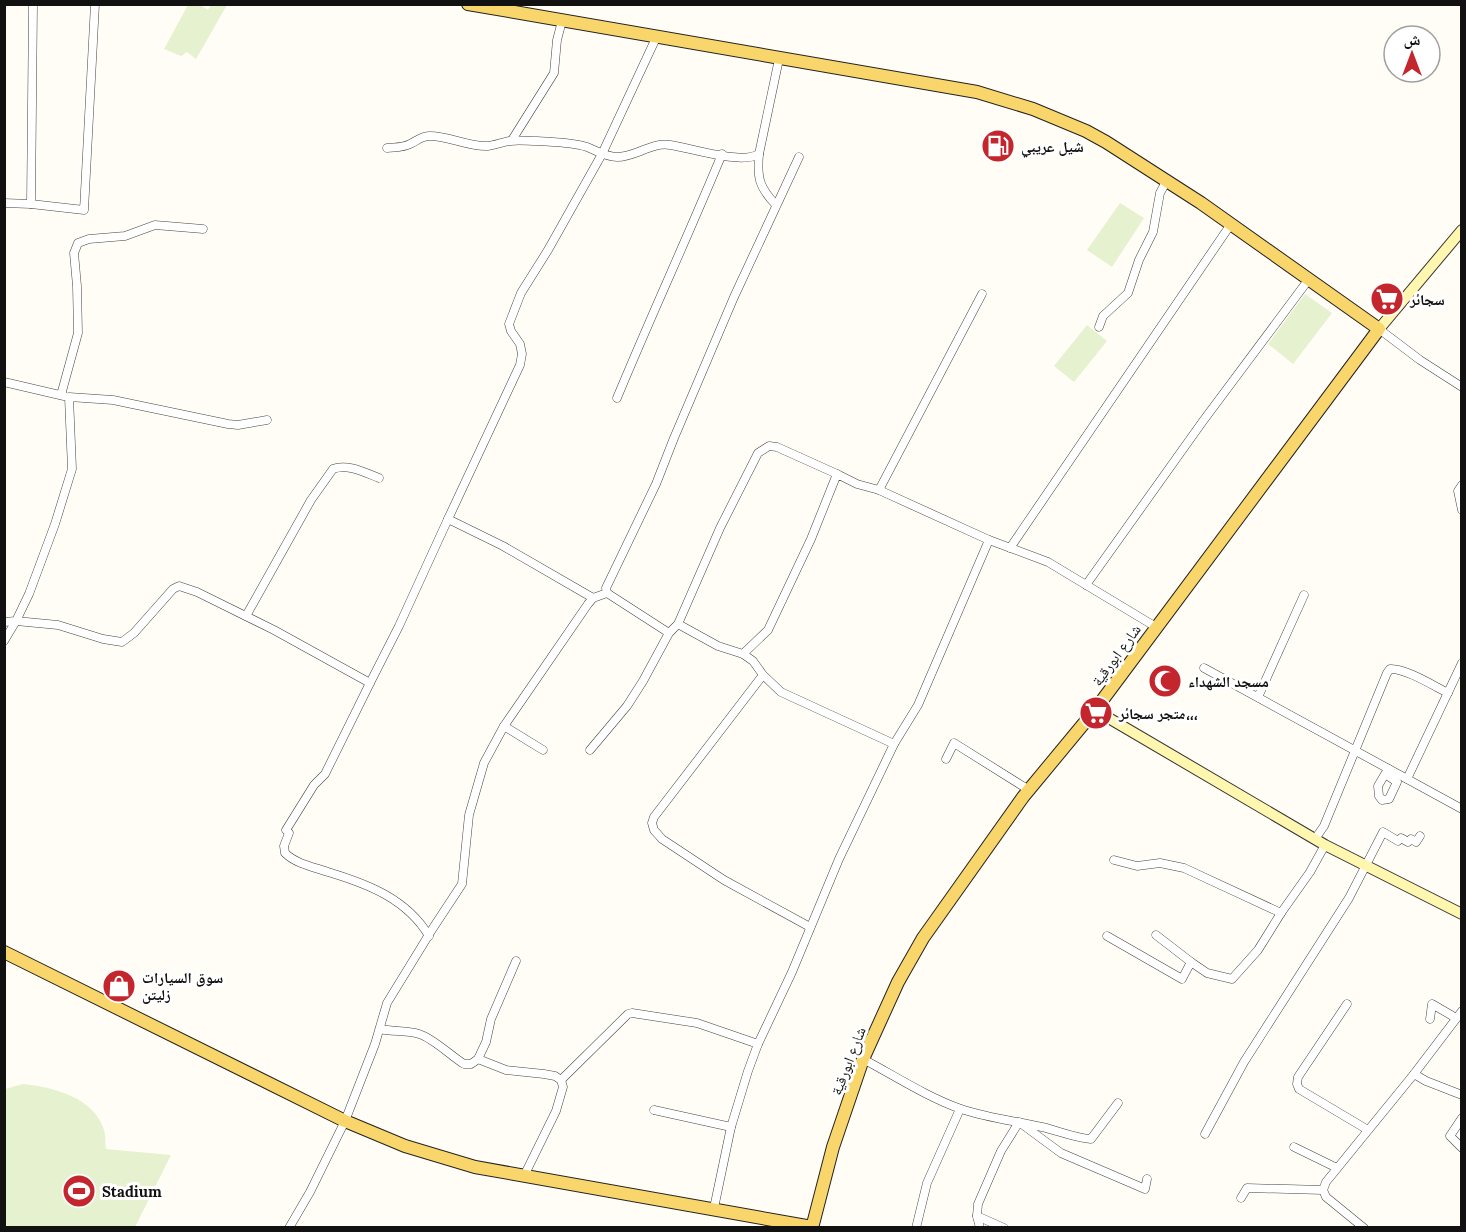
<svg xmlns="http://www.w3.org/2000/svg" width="1466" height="1232" font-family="Lora,'Noto Naskh Arabic',serif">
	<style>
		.pitch { fill: #e6f2cf }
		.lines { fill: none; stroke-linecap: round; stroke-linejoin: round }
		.street-casing { stroke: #444; stroke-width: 9 }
		.secondary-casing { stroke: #333; stroke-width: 12 }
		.primary-casing { stroke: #222; stroke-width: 14 }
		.street { stroke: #fff; stroke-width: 8 }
		.secondary { stroke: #fff6b0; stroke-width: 10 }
		.primary { stroke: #f9d66b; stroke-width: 12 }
		.labels { text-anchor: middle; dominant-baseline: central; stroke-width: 6; stroke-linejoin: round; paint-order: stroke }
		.poi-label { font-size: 15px; font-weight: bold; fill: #111; stroke: #fff; text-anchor: start }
		.street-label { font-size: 15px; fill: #111; stroke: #fff }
	</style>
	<rect width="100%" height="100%" fill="#fffdf5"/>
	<!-- pitch -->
	<g class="pitch">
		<path d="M 188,5 L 200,5 L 208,10 L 211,5 L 227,5 L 196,59 L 187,52 L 181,56 L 164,49 Z"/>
		<path d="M 1120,203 L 1144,218 L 1112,267 L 1087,250 Z"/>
		<path d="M 1305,294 L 1332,313 L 1293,364 L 1268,344 Z"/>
		<path d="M 1087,325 L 1107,341 L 1074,382 L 1054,366 Z"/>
		<path d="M 23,1084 C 52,1087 94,1097 104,1130 C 106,1136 105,1143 106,1149 L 171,1155 L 135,1227 L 5,1227 L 5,1089 Z"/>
	</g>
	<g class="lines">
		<defs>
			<g id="street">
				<path d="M 512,140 L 554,73 L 557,40 L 562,21"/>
				<path d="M 387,148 C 395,147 402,148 410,144 C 417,141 421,136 430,136 C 449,136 468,147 488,146 C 495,145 503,142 510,141 C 518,140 529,141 537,141 C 553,142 572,142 587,147 C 597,151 606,157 617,157 C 636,157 651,142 670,145 C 691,148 741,165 759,154 L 779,59"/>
				<path d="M 759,154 C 757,178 759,187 776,205"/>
				<path d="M 4,203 L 31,204 L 33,4"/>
				<path d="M 31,204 L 84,210 L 95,4"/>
				<path d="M 1099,327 L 1103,316 L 1128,293 L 1139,260 L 1153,232 L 1160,193 L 1167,180"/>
				<path d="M 1379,329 L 1420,360 L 1462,387"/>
				<path d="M 4,382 L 64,396"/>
				<path d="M 61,395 L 78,333 L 77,286 L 74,253 L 78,243 L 89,239 L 125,236 L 155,225 L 203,229"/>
				<path d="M 617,398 C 651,316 688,236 722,154"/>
				<path d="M 1462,485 L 1458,491 L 1462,510"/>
				<path d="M 879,490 L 982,294"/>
				<path d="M 448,519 L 520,365 L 522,354 L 520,344 L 511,331 L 509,324 L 521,293 L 548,250 L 602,154 L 656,38"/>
				<path d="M 1010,548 L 1231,224"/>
				<path d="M 1086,585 L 1203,421 L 1309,279"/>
				<path d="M 607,593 L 606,588 L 656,484 L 674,438 L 734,297 L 799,157"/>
				<path d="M 246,616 L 311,500 L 333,469 C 347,463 366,473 379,478"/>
				<path d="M 4,622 L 16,621 L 29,594 L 55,524 L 72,469 L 69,397 L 113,400 L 228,424 L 238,425 L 267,420"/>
				<path d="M 678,624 L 720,528 L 758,453 L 769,446 L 777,447 L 837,474"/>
				<path d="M 4,641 L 16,621 L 58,625 L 103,639 L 122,642 L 134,633 L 173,589 L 179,586 L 197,592 L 274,630 L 370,683 L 325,774 L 314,785 L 286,830 L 289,833 L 284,846 L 285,853 C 296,864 314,867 328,872 C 368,884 407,899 429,936"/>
				<path d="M 743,654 L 753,661 L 763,675 L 781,692 L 894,744"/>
				<path d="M 1204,668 L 1462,809"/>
				<path d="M 763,675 L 654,817 L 652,823 L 654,830 L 662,839 L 724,880 L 810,927"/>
				<path d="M 370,683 L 399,626 L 448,519 L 503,546 L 593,598"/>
				<path d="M 1258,697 L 1304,595"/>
				<path d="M 504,726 L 543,750"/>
				<path d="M 590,750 L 627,706 L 643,681 L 669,633"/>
				<path d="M 946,759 L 954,743 L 1029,790"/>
				<path d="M 1385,774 L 1378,786 L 1379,796 L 1382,800 L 1389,799 L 1397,782 L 1385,774 L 1389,769"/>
				<path d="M 1407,779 L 1462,663"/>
				<path d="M 1315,839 L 1324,826 L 1387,673 L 1390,669 C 1405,668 1434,686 1448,693"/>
				<path d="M 1114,860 L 1137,866 L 1160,863 L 1184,868 L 1281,913"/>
				<path d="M 1156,935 L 1191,962"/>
				<path d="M 1107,936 L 1182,979 L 1191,962 L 1207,973 L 1232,979 L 1258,950 L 1281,913 L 1310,872 L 1325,845"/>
				<path d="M 1347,1004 L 1298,1077 L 1297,1084 L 1299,1089 L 1368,1130"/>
				<path d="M 1430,1019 L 1432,1004 L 1456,1018"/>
				<path d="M 380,1029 C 393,1032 406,1030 419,1034 C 433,1038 451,1056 464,1064 L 471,1064 L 478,1059 L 486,1042 L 491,1019 L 516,961"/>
				<path d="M 478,1059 L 506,1070 L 544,1074 L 555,1076 L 561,1080 L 563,1087 L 556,1111 L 524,1176"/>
				<path d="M 863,1059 C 895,1076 927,1097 961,1109 C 988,1118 1015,1121 1042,1127 C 1059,1131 1075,1138 1091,1139 L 1118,1103"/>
				<path d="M 1414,1074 L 1426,1081 L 1462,1095"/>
				<path d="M 561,1080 L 628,1014 L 632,1013 L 697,1023 L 758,1044"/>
				<path d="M 654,1110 L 731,1127"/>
				<path d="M 1462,1118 L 1450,1136 L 1462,1148"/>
				<path d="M 1205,1134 L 1244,1062 L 1349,898 L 1383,832 L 1398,841 L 1401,838 L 1408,842 L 1411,839 L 1416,842 L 1420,836"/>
				<path d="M 1294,1147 L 1337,1168"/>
				<path d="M 1241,1198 L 1247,1188 L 1323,1190"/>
				<path d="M 714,1208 L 731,1127 L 748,1071 L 758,1044 L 792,972 L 839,859 L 894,744 L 918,705 L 989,540"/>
				<path d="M 977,1216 L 1004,1228"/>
				<path d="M 289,1228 L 310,1192 L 345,1121 L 375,1044 L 387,1003 L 433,928 L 462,884 L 469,815 L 484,763 L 504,726 L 588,604 L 593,598 L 607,593 L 669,633 L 678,624 L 718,646 L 743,654 L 768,630 L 811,539 L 837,474 L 857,484 L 879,490 L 989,540 L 1048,562 L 1156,627"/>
				<path d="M 916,1228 L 927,1183 L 960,1109"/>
				<path d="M 980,1228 L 977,1216 L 978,1204 L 1001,1151 L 1019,1122 L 1061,1153 L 1145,1189 L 1147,1179"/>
				<path d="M 1364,1228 L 1326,1197 L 1323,1190 L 1326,1182 L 1414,1074 L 1462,1011"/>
			</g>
			<g id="secondary">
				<path d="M 1379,329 L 1462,230"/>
				<path d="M 1095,710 L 1325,845 L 1462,914"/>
			</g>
			<g id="primary">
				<path d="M 468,4 L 977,92 L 1033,109 L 1086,131 L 1106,142 L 1201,203 L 1379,329 L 1095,710 L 1023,797 L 923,938 L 898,982 L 863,1059 L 833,1147 L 812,1228"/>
				<path d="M 4,952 L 345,1121 L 405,1146 L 475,1167 L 812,1227"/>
			</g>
		</defs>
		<!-- street casing -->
		<use href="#street" class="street-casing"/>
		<!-- secondary casing -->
		<use href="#secondary" class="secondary-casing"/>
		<!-- primary casing -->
		<use href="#primary" class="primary-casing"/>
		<!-- street -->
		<use href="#street" class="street"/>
		<!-- secondary -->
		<use href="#secondary" class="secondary"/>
		<!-- primary -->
		<use href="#primary" class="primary"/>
	</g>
	<!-- icons -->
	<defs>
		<symbol id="fuel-disc" viewBox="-11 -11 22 22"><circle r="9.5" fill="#c4262e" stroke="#fff"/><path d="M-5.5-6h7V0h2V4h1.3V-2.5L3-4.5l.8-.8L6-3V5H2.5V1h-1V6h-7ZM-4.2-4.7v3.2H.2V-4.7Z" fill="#fff"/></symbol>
		<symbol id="supermarket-disc" viewBox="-11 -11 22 22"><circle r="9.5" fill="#c4262e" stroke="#fff"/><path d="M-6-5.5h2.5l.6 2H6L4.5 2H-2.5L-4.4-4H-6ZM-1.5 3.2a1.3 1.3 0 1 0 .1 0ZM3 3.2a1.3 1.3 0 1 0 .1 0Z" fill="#fff"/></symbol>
		<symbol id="mosque-disc" viewBox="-11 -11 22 22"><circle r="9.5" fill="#c4262e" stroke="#fff"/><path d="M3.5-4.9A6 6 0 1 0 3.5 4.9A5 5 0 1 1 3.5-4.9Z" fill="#fff"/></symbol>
		<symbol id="shop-disc" viewBox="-11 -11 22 22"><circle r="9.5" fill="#c4262e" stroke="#fff"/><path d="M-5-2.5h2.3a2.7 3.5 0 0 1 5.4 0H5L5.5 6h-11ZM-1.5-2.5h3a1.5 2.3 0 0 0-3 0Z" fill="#fff"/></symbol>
		<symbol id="stadium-disc" viewBox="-11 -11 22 22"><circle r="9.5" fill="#c4262e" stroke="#fff"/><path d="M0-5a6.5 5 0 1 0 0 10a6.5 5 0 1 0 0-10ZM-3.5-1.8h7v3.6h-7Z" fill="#fff"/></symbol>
	</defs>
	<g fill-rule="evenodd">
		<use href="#fuel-disc" x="979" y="127" width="38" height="38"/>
		<use href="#supermarket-disc" x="1368" y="280" width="38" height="38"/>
		<use href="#mosque-disc" x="1146" y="662" width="38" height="38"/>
		<use href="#supermarket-disc" x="1077" y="694" width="38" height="38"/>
		<use href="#shop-disc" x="100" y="967" width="38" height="38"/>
		<use href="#stadium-disc" x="60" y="1172" width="38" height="38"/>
	</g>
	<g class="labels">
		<!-- poi labels -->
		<g class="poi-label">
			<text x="1021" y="146">شيل عريبي</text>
			<text x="1410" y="299">سجائر</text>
			<text x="1188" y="681">مسجد الشهداء</text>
			<text x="1119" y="713">متجر سجائر،،،</text>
			<text x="142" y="977">سوق السيارات<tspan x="142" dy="17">زليتن</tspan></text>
			<text x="102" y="1191">Stadium</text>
		</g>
		<!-- street labels -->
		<g class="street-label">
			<text transform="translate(1116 655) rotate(-54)">شارع ابورقية</text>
			<text transform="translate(848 1061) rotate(-69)">شارع ابورقية</text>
		</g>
	</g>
	<!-- border -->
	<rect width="1466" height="1232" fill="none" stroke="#111111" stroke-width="12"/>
	<!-- north arrow -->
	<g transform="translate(1412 54)"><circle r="28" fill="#ffffff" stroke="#a0a0a0" stroke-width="1.5"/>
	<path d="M0-4.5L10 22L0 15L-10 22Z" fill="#c4262e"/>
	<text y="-9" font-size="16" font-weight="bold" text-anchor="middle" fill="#111111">ش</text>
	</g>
</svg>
